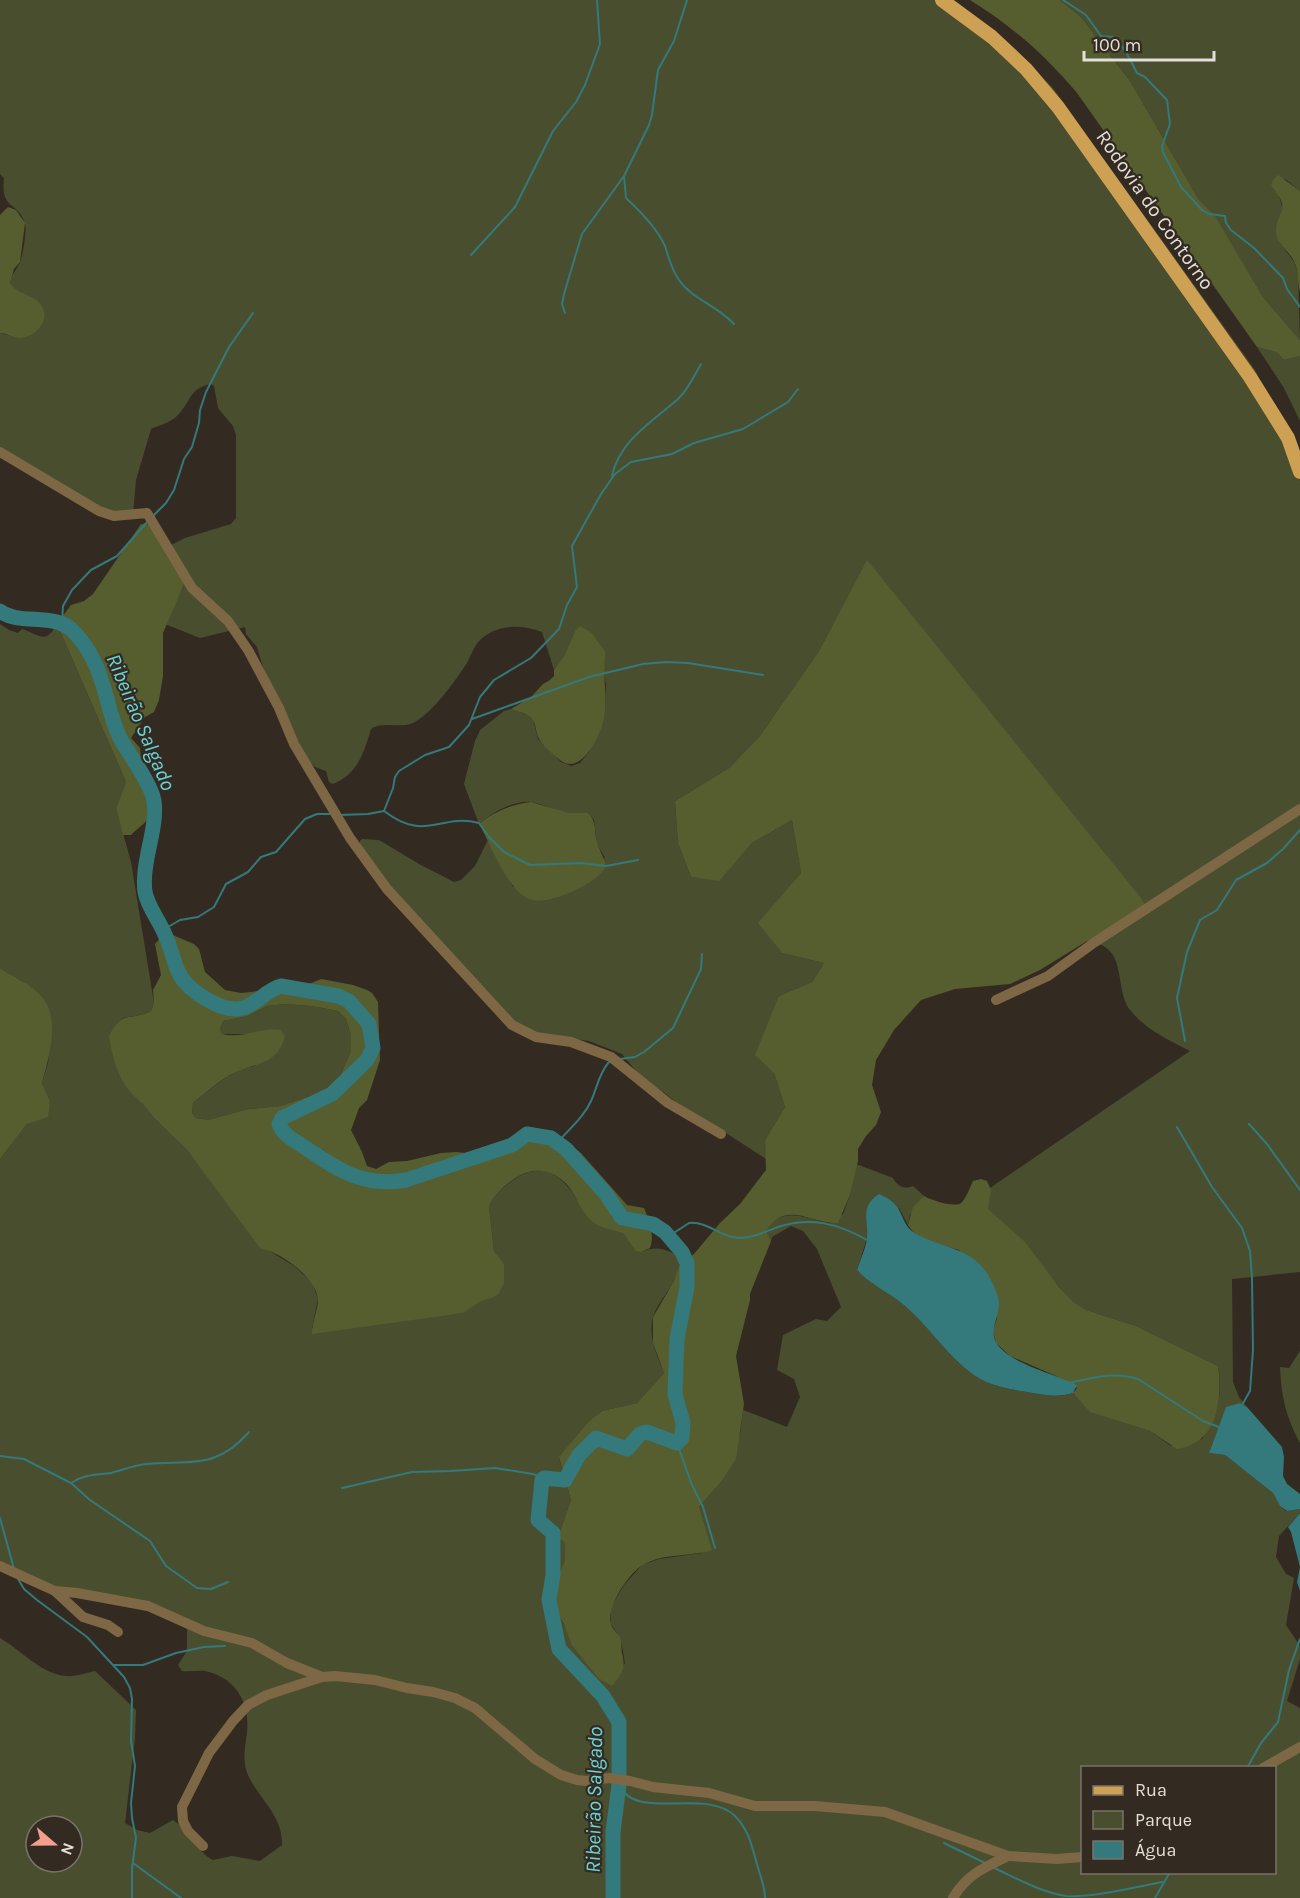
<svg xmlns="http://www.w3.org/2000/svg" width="1300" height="1898" font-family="Karla,sans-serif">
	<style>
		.green { fill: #494f2e; fill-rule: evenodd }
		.forest { fill: #565e2f; fill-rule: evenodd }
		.water { fill: #34797b }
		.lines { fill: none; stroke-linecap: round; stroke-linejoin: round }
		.stream { stroke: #34797b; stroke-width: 2 }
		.river { stroke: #34797b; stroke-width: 15 }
		.minor { stroke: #7d6744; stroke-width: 10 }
		.major { stroke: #cea053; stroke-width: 14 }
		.labels { text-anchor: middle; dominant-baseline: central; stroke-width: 4.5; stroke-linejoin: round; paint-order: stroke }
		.street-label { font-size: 20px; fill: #e4dfd8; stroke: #332b21 }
		.water-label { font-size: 21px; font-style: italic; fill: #69d4d8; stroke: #332b21 }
	</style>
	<rect width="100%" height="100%" fill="#332b21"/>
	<!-- green -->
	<g class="green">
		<path d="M 0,0 L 943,0 L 1013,48 L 1053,88 L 1255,370 C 1271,402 1293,446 1300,481 L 1300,1272 L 1232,1279 L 1233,1382 L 1239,1397 L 1247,1407 L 1240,1403 L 1222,1419 L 1209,1453 L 1225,1455 L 1273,1493 L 1280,1506 L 1286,1511 L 1300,1509 L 1300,1513 L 1279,1536 L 1276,1557 L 1286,1574 L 1294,1578 L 1286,1625 L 1300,1646 L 1300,1659 L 1287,1701 L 1300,1708 L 1300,1898 L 0,1898 L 0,1638 C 21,1650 41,1674 66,1676 C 75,1677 86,1673 95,1671 L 136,1710 L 135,1738 L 125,1823 L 137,1830 L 150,1833 L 173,1820 C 190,1831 196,1851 213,1860 L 232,1856 L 260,1861 L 282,1845 C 283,1816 259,1799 248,1775 C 242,1761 245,1747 247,1733 C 250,1705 238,1680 209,1672 C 201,1669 191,1672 182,1671 L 178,1665 L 187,1651 L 187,1627 L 159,1613 L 79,1596 L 0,1562 L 0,1159 L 27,1124 L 50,1101 L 42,1083 L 48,1063 L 51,1040 L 24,982 L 0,968 L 0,624 L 9,630 L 18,633 L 22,629 C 39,634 45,646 57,624 L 126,782 L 116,808 L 131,862 L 154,1003 L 151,1011 C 127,1022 125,1008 109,1035 L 125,1084 L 150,1111 L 153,1117 L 188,1151 L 268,1250 L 294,1266 L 312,1282 L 318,1299 L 312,1328 L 463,1313 L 504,1283 L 504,1265 L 494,1251 L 489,1207 C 494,1194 506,1184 518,1177 C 542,1163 558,1173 573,1193 C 580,1203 581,1212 591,1220 C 601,1228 610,1227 621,1232 C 628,1236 635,1246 641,1252 C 655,1246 666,1248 679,1257 C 683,1280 659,1297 653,1317 C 648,1337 657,1355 664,1373 L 637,1403 L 602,1411 L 589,1421 L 559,1458 L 571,1500 L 558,1537 L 565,1543 L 565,1559 L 555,1586 L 556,1612 L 598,1678 L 625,1664 L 621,1639 L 611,1624 L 611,1607 L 624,1585 L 642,1565 L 659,1559 L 702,1553 L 699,1507 L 721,1482 L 740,1434 L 743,1410 L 787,1427 L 800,1397 L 794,1379 L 777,1370 L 783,1335 L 816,1319 L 827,1321 L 841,1307 L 817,1249 L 803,1231 L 791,1226 L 772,1237 L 771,1241 L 765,1231 C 784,1203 806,1220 831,1223 L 843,1214 L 850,1195 L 856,1164 L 893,1178 C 897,1186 904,1190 913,1186 L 924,1196 L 910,1215 L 908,1225 L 899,1208 L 867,1238 L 857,1270 C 869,1284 890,1293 905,1306 C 933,1330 953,1366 986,1382 C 999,1387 1013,1390 1027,1392 C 1040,1395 1060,1398 1073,1393 L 1091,1412 L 1150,1431 L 1171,1446 L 1202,1439 C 1218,1414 1223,1396 1218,1366 L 1136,1326 L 1086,1310 L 1072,1302 L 1010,1229 L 987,1209 L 990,1188 L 1190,1051 C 1170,1041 1145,1029 1131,1011 C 1114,991 1128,952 1096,943 L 867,561 L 819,651 L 759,737 L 729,768 L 675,801 L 678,843 L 691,877 L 719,880 L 752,843 L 792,820 L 801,873 L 759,923 L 782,953 L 824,963 L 812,982 L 779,996 L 774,1073 L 785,1107 L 765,1140 L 766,1159 L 726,1133 L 701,1123 L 666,1094 L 641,1077 L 622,1054 L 589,1041 L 535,1033 L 501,1016 L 457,967 L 360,849 L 360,841 L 362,839 L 379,840 L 419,864 L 454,882 L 461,880 L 475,866 L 488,840 L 513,887 L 605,858 L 597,844 L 594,820 L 588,813 C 582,813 575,814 569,813 C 556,811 544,804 531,802 C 514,800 491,813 479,824 L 464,784 L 475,741 L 480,730 L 504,711 L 511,709 L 528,715 L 533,720 L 538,739 L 561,762 L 571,766 L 580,763 L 589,752 L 605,714 L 606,685 L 603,665 L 606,652 L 592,633 L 575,631 L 564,656 L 554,670 L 542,632 C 522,624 498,624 481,639 C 475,644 471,655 467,663 C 455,681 434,711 415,722 C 401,730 383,720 371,729 C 364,752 358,774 333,784 L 329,782 L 326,771 L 315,767 L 305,758 L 269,687 L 257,647 L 246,634 L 245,627 L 200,638 L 165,624 L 187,578 L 169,546 L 185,538 L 231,524 L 236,518 L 236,435 L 233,426 L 218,408 L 214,386 L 211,384 C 189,388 191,402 177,416 C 169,423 160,425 151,429 L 136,480 L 133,514 L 112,514 L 0,455 L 0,333 L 19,338 L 22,293 L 16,291 L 10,283 C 11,274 17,270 20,262 C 23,255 27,231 25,224 C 19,201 0,211 4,178 L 0,174 ZM 1082,1768 L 1274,1768 L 1274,1872 L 1082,1872 ZM 36,1826 L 72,1826 L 72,1862 L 36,1862 Z"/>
		<path d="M 1060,0 L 1300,0 L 1300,191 L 1285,179 L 1271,186 L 1278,194 L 1283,208 L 1277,229 L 1280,243 L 1295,263 L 1298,276 L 1300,340 L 1263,297 L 1215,217 L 1199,200 L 1130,81 L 1081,17 Z"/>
		<path d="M 1257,347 L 1276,352 L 1284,360 L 1300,356 L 1300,421 L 1284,388 Z"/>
		<path d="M 285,1004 L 312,1006 L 338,1011 L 346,1019 L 351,1035 L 351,1051 L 341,1074 L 329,1090 L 280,1106 L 248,1109 L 208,1120 L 196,1118 L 192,1113 L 193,1103 C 212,1088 231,1070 255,1066 L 247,1034 L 222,1034 L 220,1029 L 223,1021 L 248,1016 L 267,1006 Z"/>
		<path d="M 1300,1351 L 1300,1443 C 1286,1418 1281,1395 1280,1367 L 1289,1368 Z"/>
	</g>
	<!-- forest -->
	<g class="forest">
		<path d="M 970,0 L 1060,0 L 1081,17 L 1130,81 L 1199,200 L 1215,216 L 1263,297 L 1300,340 L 1300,356 L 1284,360 L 1276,352 L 1257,347 L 1077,93 C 1046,56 1012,26 970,0 Z"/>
		<path d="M 1278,175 L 1300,191 L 1300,292 C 1297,282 1299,271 1294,261 C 1289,251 1277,244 1276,233 C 1275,211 1294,212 1271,186 L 1273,180 Z"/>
		<path d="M 8,207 L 16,210 L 25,223 L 20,262 L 14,269 L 10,283 C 19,296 34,294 41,305 C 52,321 34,339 18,338 C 12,337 6,333 0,333 L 0,215 Z"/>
		<path d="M 141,524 L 159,525 L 187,577 L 163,633 L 163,676 L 159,700 L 154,712 L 145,717 L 131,738 L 140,748 L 143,782 L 157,798 C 158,816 142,824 131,835 L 123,835 L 116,808 L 126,782 L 57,624 L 71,605 L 84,601 L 93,594 Z"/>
		<path d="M 867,560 L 1141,898 L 1147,909 L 1096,943 L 1087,941 L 1040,970 L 1010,984 L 955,989 L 921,1000 L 894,1030 L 876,1060 L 872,1085 L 881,1112 L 876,1125 L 866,1136 L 858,1149 L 858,1161 L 850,1195 L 838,1223 C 811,1224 786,1199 766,1231 L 771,1241 L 750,1294 L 750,1300 L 736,1356 L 744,1404 L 736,1459 L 721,1482 L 699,1507 L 712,1550 C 690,1557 663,1553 643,1565 C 629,1573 606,1606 611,1624 C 612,1629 619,1634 621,1639 C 622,1643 621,1649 622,1653 C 626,1670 622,1673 612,1686 L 598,1678 L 572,1645 L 564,1624 L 556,1612 L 555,1586 L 565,1559 L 565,1543 L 558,1537 L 571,1500 L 559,1457 L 589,1421 L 602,1411 L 637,1403 L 664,1373 L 653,1343 L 653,1317 L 674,1281 L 680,1264 L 694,1254 L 720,1223 L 740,1204 L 766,1170 L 765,1140 L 785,1107 L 774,1073 L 755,1055 L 779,996 L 812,982 L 824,963 L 782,953 L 758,923 L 801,873 L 792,820 L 752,843 L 719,881 L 691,877 L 678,843 L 675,801 L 729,768 L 759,737 L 819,651 Z"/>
		<path d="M 580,626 L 592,633 L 606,652 C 602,672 607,691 605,712 C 604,730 582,778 560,760 C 553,755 541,744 538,737 C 535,729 536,721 529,716 C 524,712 517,712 511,709 L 531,697 L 543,684 L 550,680 L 554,676 L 554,670 L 564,656 L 575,631 Z"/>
		<path d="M 531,802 L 569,813 L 588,813 C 597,821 594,832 597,842 C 599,850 604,857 606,866 C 600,878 581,888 569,893 C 559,897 542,903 532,900 C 508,894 491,844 479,824 C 493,812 512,804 531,802 Z"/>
		<path d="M 168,933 L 194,944 L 199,949 L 205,972 L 225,990 L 241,993 L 251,992 L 309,984 L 321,979 L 353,985 L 367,990 L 372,993 L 378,1002 L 380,1060 L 367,1100 L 359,1108 L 351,1130 L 362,1152 L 367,1166 L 376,1169 L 389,1162 L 407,1161 L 441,1153 L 456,1152 L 484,1155 L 531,1141 C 546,1140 553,1149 569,1144 L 581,1153 L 627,1205 L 644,1208 C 649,1220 655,1235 650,1248 L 641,1252 L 636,1251 L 624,1234 C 613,1229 603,1229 594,1223 C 584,1215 580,1207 575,1196 C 563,1174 540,1163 517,1177 C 506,1184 494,1194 489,1207 L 494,1251 L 504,1264 L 504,1283 L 499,1293 L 494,1297 L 481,1301 L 463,1313 L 312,1334 C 312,1323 317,1312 318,1301 C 318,1278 280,1252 260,1248 L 188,1151 L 153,1117 C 146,1104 133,1097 125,1085 C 116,1071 111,1051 109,1035 C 124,1009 128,1022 151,1011 L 154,1003 L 153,990 L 161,975 L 155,944 L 162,936 ZM 285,1004 L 312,1006 L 338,1011 L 346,1019 L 351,1035 L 351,1051 L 341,1074 L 329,1090 L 280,1106 L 248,1109 L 208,1120 L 196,1118 L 192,1113 L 193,1103 C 204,1094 215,1084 227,1077 C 250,1062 277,1068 285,1036 L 280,1030 C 260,1027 242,1039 222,1034 L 220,1029 L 223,1021 L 248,1016 L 267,1006 Z"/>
		<path d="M 0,968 C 13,976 28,983 39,994 C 62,1015 49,1058 42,1083 L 50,1101 L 48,1117 L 27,1124 L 0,1159 Z"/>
		<path d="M 981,1179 L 987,1181 L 991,1190 L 988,1209 L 1024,1241 L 1059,1287 L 1073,1302 L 1086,1310 L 1136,1326 L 1218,1366 C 1223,1400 1217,1444 1177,1449 L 1150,1431 L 1090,1412 L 1073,1393 L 1077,1388 L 1056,1376 L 1010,1356 L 996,1343 L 993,1331 L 997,1318 L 959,1250 C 943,1245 917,1241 908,1225 L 913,1207 L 924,1196 C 931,1200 954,1208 961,1203 C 966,1199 970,1187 973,1181 Z"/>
	</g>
	<!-- water -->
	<g class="water">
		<path d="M 879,1194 C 907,1205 898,1223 915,1233 C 943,1250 974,1246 991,1280 C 994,1286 998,1295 999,1302 C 1000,1315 989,1330 996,1342 C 1007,1363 1056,1374 1077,1385 L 1073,1393 C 1058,1398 1042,1395 1027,1392 C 1013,1390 999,1387 986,1382 C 953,1366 933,1330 905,1306 C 890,1293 869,1284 857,1270 C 860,1260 866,1248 867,1238 C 869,1221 859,1207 879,1194 Z"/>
		<path d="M 1240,1403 L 1247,1407 L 1282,1447 L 1284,1457 L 1283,1476 L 1287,1484 L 1300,1494 L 1300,1509 L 1287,1511 L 1280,1506 L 1273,1493 L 1225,1455 L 1209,1453 L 1226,1407 Z"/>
		<path d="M 1300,1513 L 1300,1591 L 1297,1582 L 1300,1567 L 1291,1532 L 1288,1527 Z"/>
	</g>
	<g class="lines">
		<!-- stream -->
		<g class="stream">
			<path d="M 1063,0 L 1086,15 L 1101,36 L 1113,37 L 1125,50 L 1137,73 L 1145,77 L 1167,100 L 1170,124 L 1162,146 L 1163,152 L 1181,187 L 1202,210 L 1209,214 L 1225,216 L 1226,223 L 1231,230 L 1254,248 L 1283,278 L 1287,289 L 1300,307"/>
			<path d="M 624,176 L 626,198 C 640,211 657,228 665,246 C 669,258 671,269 679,280 C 692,299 718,306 734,324"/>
			<path d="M 471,255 L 515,207 L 553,131 L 576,102 L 585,85 L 600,44 L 597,0"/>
			<path d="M 565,313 L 562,304 L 564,294 L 582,234 L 624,176 L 649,125 L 652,115 L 658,70 L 674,41 L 687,0"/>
			<path d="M 612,476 C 619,441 653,421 678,399 C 688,390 694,376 701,364"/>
			<path d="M 152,517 L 166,503 L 174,490 L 184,459 L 192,447 L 199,423 L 200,410 L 206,392 L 229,347 L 253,313"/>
			<path d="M 62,624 L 63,606 L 72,590 L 91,570 L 117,556 L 148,521"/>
			<path d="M 472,719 L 589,677 L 643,664 L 666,662 L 688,663 L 763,675"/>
			<path d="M 384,811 L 393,788 L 395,777 L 399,771 L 425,755 L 449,747 L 469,725 L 480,697 L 494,680 L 531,658 L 559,629 L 567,605 L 577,587 L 572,546 L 601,494 L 615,474 L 631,462 L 672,454 L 694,443 L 743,429 L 788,402 L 798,389"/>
			<path d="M 384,811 C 426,843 439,813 479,823 L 489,837 L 504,852 L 530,865 L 580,863 L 606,866 L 638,860"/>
			<path d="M 339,815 L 368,814 L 384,811"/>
			<path d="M 163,930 L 180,920 L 198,917 L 214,907 L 226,884 L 248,872 L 261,857 L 276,852 L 305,819 L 317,814 L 331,814"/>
			<path d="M 1185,1041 L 1177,998 L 1187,952 L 1200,920 L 1217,910 L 1236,880 L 1267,863 L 1283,849 L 1300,830"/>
			<path d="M 620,1059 L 635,1057 L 644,1052 L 673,1028 L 701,969 L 702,954"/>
			<path d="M 1249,1124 L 1267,1144 L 1300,1190"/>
			<path d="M 1177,1127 L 1212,1187 L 1242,1228 L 1250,1251 L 1252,1278 L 1253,1350 L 1250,1391 L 1242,1405"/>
			<path d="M 558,1142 C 569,1129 584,1117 591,1101 C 597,1088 599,1073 609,1062"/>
			<path d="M 669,1236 L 689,1223 C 708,1221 720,1237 738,1238 C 754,1238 764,1232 778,1227 C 810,1216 839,1224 867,1240"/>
			<path d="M 1069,1383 C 1092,1378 1115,1371 1138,1379 L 1203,1421 L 1219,1427"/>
			<path d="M 677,1443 L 692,1485 L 703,1507 L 715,1548"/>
			<path d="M 0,1456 L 24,1459 L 71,1483 L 90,1500 L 150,1541 L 166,1566 L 197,1588 L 211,1589 L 228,1582"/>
			<path d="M 71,1483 C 84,1474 96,1475 111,1473 C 123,1470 134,1465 147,1464 C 190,1460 216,1470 249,1432"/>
			<path d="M 342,1488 L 412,1472 L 451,1471 L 495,1468 L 533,1474 L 544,1478"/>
			<path d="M 0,1518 L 14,1569"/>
			<path d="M 18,1579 L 24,1589 L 37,1600 L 87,1637 L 124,1677 L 130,1688 L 132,1699 L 131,1741 L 135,1766 L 131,1803 L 132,1818 L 136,1838 L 132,1868 L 132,1898"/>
			<path d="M 114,1665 L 143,1665 L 176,1653 L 204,1647 L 225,1646"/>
			<path d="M 1247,1768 L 1261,1743 L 1278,1722 L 1289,1670 L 1300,1639"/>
			<path d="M 619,1785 C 636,1822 705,1787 735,1816 C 747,1828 751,1842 755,1857 C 758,1870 765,1885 765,1898"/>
			<path d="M 944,1843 L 985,1863"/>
			<path d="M 133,1863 L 181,1898"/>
			<path d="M 992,1867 C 1016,1878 1040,1892 1066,1896 C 1090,1898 1137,1887 1162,1882"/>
			<path d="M 1155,1898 L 1170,1872"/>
		</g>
		<!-- river -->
		<path class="river" d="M 0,611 C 20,626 54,612 73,631 C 86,644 97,664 102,682 C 108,700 111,720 120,738 C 129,754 152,785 154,801 C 158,829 141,862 145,892 C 148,908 160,921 166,937 C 171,948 173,960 178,971 C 185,989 218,1010 237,1009 C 254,1008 265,990 281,986 L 338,996 L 349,1001 L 369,1024 L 373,1048 L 367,1060 L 332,1094 L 282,1118 L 279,1124 C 283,1135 294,1140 303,1146 C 337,1169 362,1188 406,1180 L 512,1145 L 527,1134 L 551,1138 L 566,1149 L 606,1194 L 622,1218 L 653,1224 L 665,1232 L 682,1252 L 687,1263 L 687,1287 L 677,1339 L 675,1394 L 683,1423 L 682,1438 L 677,1443 L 647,1432 L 640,1434 L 627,1449 L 596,1438 L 579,1455 L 565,1480 L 544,1478 L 542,1480 L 538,1520 L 553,1533 L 553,1575 L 549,1600 L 559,1649 L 603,1696 L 619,1722 L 619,1785 L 613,1832 L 613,1898"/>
		<!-- minor -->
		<g class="minor">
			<path d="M 0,452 L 99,511 L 114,516 L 147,513 L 192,588 L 228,621 L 248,650 L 279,708 L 294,744 L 350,838 L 387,889 L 512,1025 L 536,1037 L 571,1042 L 611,1057 L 668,1103 L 721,1134"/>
			<path d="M 996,1000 L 1048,976 L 1095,942 L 1300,809"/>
			<path d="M 0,1566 L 55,1591 L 77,1593 L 148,1606 L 204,1631 L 252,1643 L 287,1663 L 322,1677 L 335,1676 L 375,1680 L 407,1688 L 433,1692 L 455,1698 L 475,1708 L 535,1759 L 561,1775 L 577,1780 L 587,1781 L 609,1778 L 630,1781 L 653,1787 L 709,1793 L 755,1806 L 815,1806 L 885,1812 L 1008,1856 L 1057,1859 L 1082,1857"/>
			<path d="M 55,1591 L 83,1617 L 108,1625 L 118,1632"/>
			<path d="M 1263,1768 L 1300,1747"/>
			<path d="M 203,1846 L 188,1831 L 183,1821 L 182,1807 L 209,1753 L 233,1721 L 248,1705 L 267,1695 L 322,1677"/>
			<path d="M 953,1898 C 966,1875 985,1867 1008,1856"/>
		</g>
		<!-- major -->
		<path class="major" d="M 942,0 L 992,37 L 1026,69 L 1058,107 L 1250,377 L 1288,438 L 1300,472"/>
	</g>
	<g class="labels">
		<!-- street labels -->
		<g class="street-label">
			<text transform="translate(1155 210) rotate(55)">Rodovia do Contorno</text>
		</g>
		<!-- water labels -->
		<g class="water-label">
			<text transform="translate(141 722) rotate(67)">Ribeirão Salgado</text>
			<text transform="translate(594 1800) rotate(-89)">Ribeirão Salgado</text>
		</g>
	</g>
	<!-- legend -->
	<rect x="1081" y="1766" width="195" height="108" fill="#332b21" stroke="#7a736a" stroke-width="1.5"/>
	<rect x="1093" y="1786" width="30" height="9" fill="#cea053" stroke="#7a736a" stroke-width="1.5"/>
	<text x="1135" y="1796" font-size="18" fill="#e4dfd8">Rua</text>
	<rect x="1093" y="1811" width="30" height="18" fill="#494f2e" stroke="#7a736a" stroke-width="1.5"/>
	<text x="1135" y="1826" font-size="18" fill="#e4dfd8">Parque</text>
	<rect x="1093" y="1841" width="30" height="18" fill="#34797b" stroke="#7a736a" stroke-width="1.5"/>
	<text x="1135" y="1856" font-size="18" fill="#e4dfd8">Água</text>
	<!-- north arrow -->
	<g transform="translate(54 1844) rotate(110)"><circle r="28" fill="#332b21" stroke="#7a736a" stroke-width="1.5"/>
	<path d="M0-4.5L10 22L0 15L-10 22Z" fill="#f59d8f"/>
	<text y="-9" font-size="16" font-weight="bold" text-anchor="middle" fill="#e4dfd8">N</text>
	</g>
	<!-- scale -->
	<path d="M1084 51v9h130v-9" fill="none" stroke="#e4dfd8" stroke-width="3"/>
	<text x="1093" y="51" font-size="18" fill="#e4dfd8" stroke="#332b21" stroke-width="4.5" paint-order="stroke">100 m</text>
</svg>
